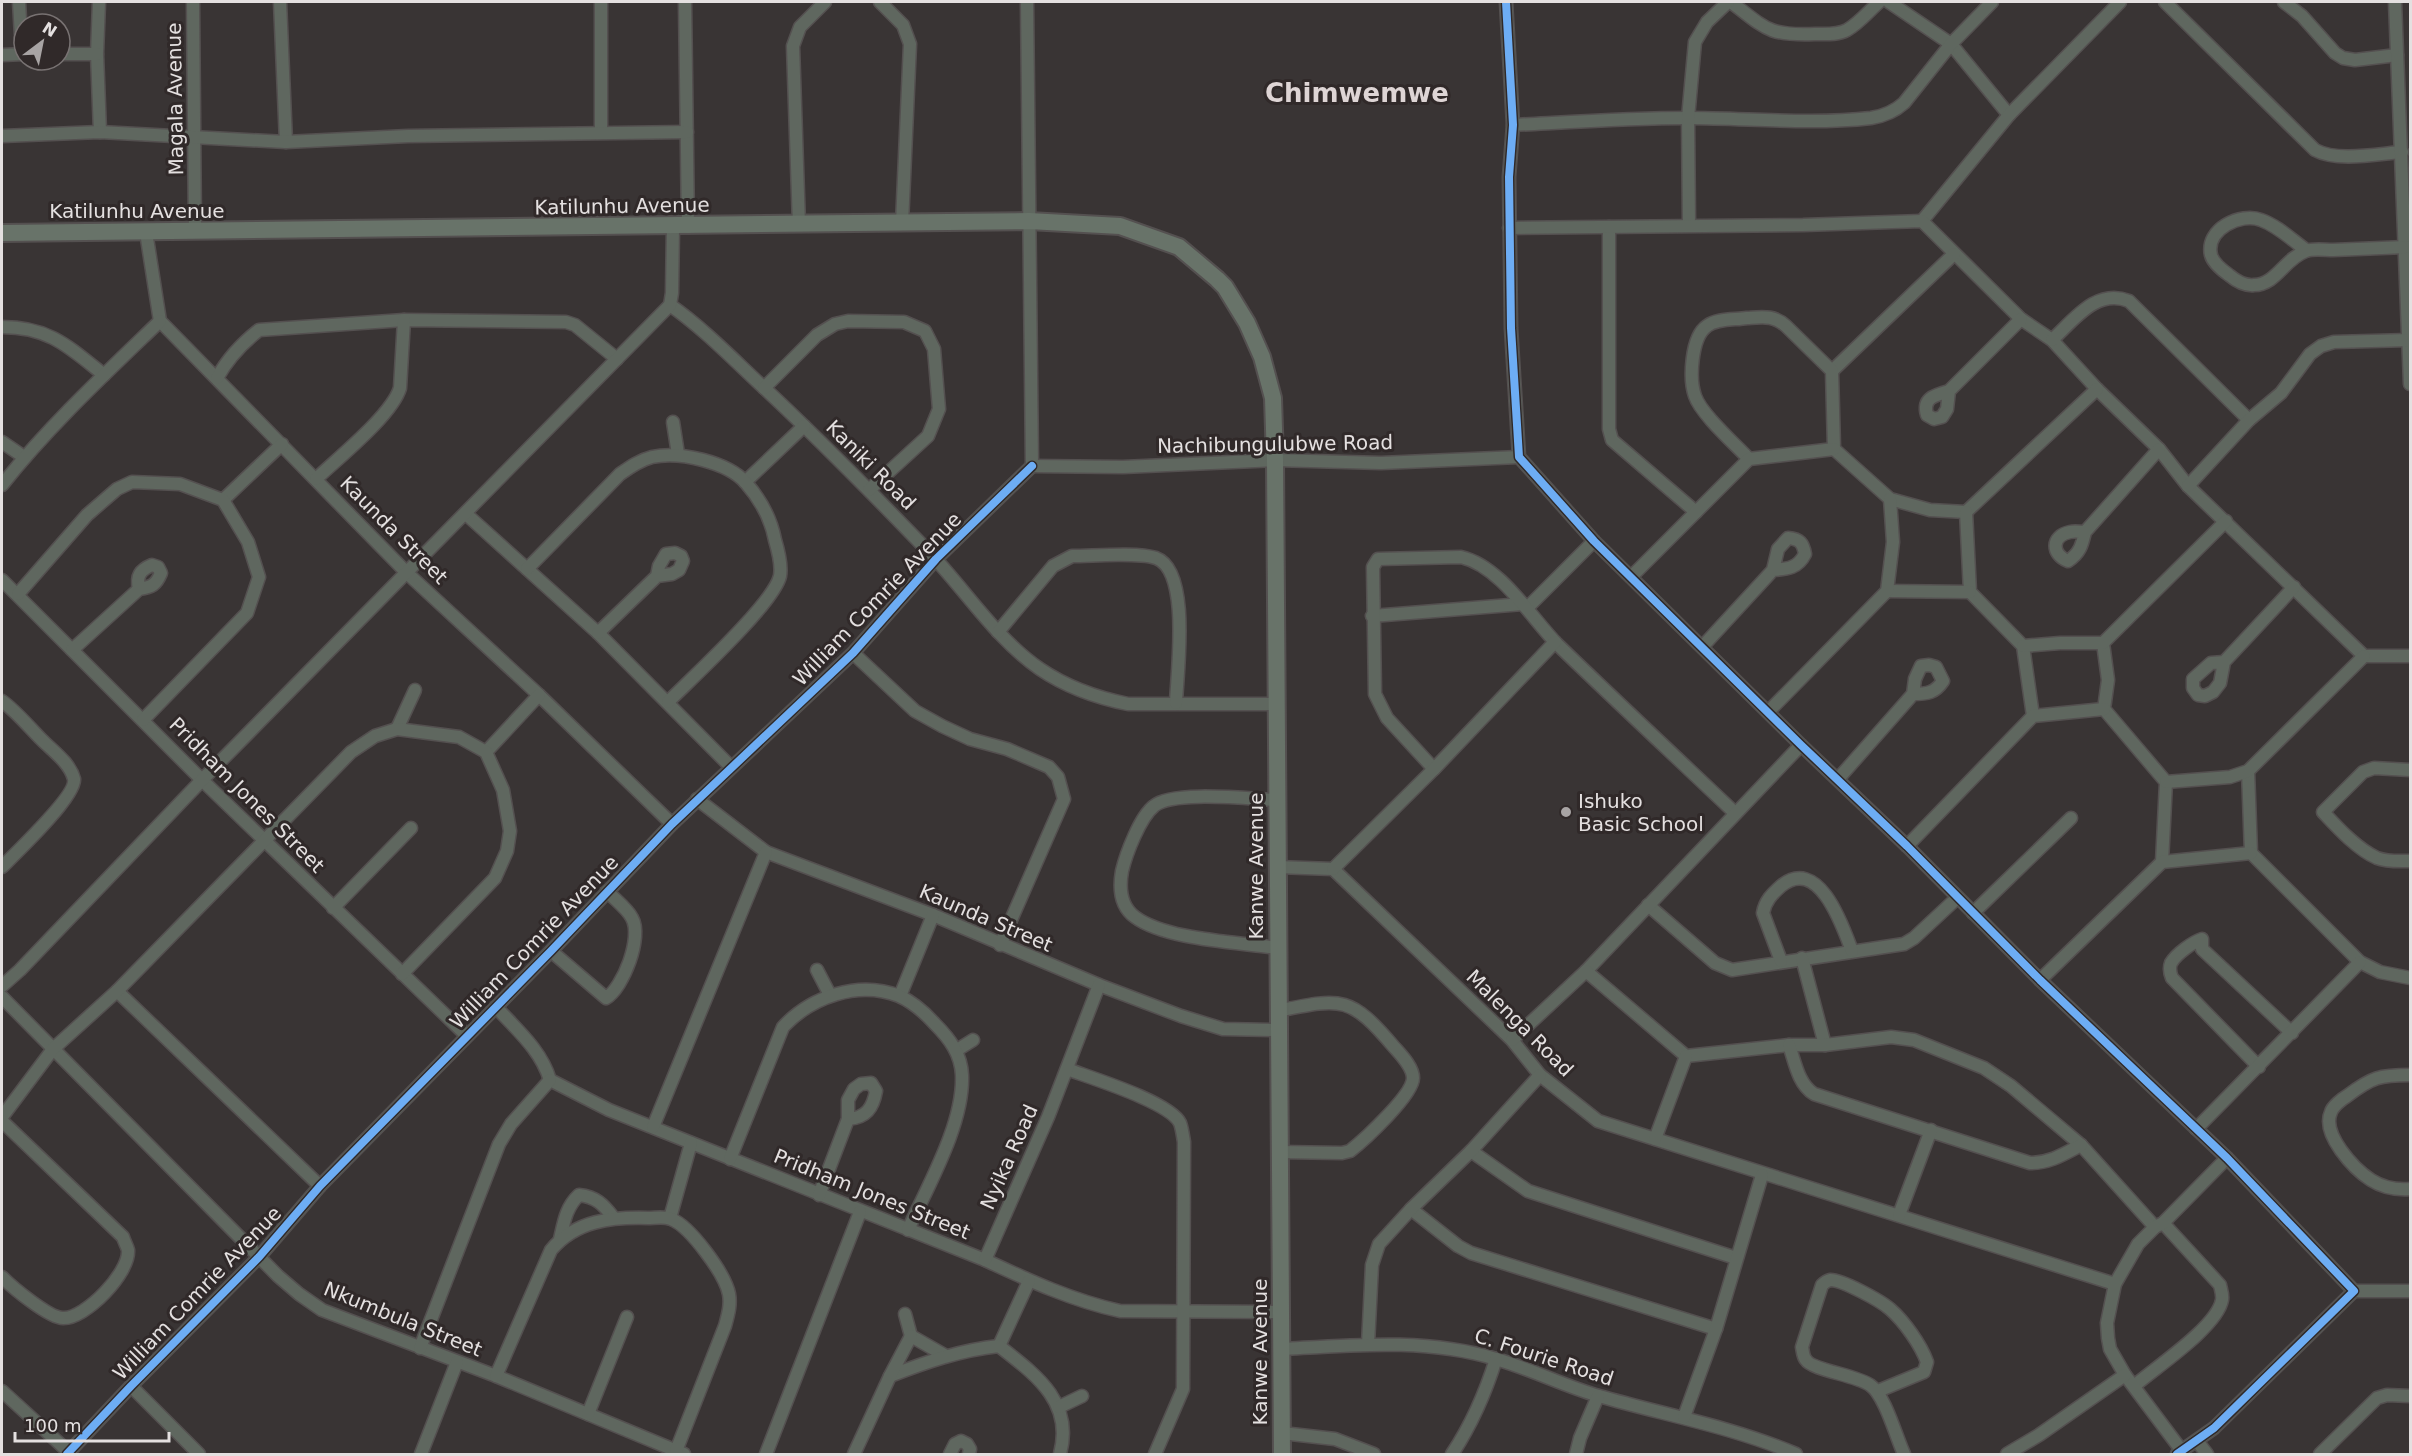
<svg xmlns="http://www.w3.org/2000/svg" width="2412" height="1456" font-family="'DejaVu Sans',sans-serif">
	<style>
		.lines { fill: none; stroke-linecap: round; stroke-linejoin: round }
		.street-casing { stroke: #545050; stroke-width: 15 }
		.secondary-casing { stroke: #545050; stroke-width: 20 }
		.street { stroke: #5f675f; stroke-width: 12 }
		.secondary { stroke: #687369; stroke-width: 16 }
		.cycleway-casing { stroke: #302929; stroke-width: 11 }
		.cycleway { stroke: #6dadf4; stroke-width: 8 }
		.poi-dot { fill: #a8a4a4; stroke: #302929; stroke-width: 2 }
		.labels { text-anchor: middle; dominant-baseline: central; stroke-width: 6; stroke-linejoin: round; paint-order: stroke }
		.street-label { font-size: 20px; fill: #e4e0e0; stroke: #302929 }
		.poi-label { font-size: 20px; fill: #e4e0e0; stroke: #302929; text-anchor: start }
		.district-label { font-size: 26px; font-weight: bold; fill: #ded5d5; stroke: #302929 }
	</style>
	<rect width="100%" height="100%" fill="#393434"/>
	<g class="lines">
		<defs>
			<g id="street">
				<path d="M 19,2 L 22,54"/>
				<path d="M 99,2 L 97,54 L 100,132"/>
				<path d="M 193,2 L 195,232"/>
				<path d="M 280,2 L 286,142"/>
				<path d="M 601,2 L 601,132"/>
				<path d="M 685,2 L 688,227"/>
				<path d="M 880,2 L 903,25 L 910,44 L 902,223"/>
				<path d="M 1027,2 L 1032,466"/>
				<path d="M 1506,2 L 1513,125 L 1509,177 L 1511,328 L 1519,457 L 1594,541 L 1801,745 L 1907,846 L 2040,980 L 2227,1158 L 2354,1291 L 2214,1428 L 2177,1454"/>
				<path d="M 1731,2 C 1766,29 1769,36 1815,34 C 1826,34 1838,35 1847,30 C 1859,23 1869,11 1879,2"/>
				<path d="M 1889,2 L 1951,44 L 2009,115"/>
				<path d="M 2165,2 L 2315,150 C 2337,162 2377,154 2402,152"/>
				<path d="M 2284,2 L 2302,16 L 2335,53 L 2343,58 L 2355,60 L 2397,55"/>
				<path d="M 2395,2 L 2410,384"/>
				<path d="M 60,54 L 97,54"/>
				<path d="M 2,55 L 24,54"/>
				<path d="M 1513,125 C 1571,122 1629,118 1688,118 C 1748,118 1810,125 1871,118 C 1884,116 1894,112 1904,103 L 1951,44 L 1992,2"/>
				<path d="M 2,136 L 100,132 L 286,142 L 408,136 L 687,132"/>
				<path d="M 1922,221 L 2009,115 L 2120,2"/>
				<path d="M 799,225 L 793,46 L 800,27 L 825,2"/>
				<path d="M 1689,225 L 1688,118 L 1695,42 L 1707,22 L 1728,2"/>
				<path d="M 1609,227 L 1609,429 L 1612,440 L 1696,512"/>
				<path d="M 1509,228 L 1803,225 L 1922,221 L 2021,319 L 2052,340 L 2097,389 L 2159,449 L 2188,486 L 2364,656 L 2410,656"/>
				<path d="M 146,232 L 160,321 L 407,573 L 539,695 L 672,824"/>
				<path d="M 2306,250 C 2292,240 2278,226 2261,220 C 2241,212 2205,229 2211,255 C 2213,263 2222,270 2229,275 C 2235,280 2245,286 2254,285 C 2276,285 2285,258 2306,251 C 2313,248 2325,250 2333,250 C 2357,249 2382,248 2406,247"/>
				<path d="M 670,305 C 703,328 733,359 762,386 C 819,439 873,494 927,550 C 965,589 995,638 1040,669 C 1065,686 1098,698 1128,704 L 1276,704"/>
				<path d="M 2,327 C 49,327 68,346 104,375"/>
				<path d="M 2052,340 C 2074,320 2096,288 2129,301 L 2249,420"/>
				<path d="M 1832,371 L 1954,254"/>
				<path d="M 217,378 C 228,358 241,344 259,330 L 404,320 L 566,322 L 575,325 L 617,359"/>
				<path d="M 764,388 L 817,335 L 835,324 L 848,321 L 904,322 L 925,331 L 934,349 L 939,409 L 928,436 L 869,490"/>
				<path d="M 1949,391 L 1947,409 L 1942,417 L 1934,419 L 1927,415 C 1922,398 1935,395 1949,391 L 2021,319"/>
				<path d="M 673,422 L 678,454"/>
				<path d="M 2,442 L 24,457"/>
				<path d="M 1749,459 C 1735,444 1701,414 1695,396 C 1689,379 1691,337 1707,326 C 1717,318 1735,320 1747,318 C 1763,317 1774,315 1786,326 L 1832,371 L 1834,449 L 1890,499 L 1930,510 L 1966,512 L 2097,389"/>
				<path d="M 1032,466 L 1123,467 L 1275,460 L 1381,463 L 1519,457"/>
				<path d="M 316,479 C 338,458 392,415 400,388 L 404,320"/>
				<path d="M 745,482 L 804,426"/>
				<path d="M 2,485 C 49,426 105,374 160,321"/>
				<path d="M 2188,486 L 2249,420 L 2281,393 L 2310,354 L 2321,346 L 2334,342 L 2409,340"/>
				<path d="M 223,500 L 282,444"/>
				<path d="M 1966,512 L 1970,592 L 2023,646 L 2033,716"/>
				<path d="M 466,514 L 598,633 L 731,767"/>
				<path d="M 2085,532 C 2080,532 2075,531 2070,532 C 2051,536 2051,554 2068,561 C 2080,553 2082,545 2085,532 L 2159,449"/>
				<path d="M 527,569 L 620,474 C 630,467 640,460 652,457 C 679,451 728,462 746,483 C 760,499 771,519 775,540 C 778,550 782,565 780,576 C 774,603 691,679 668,702"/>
				<path d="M 1631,577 L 1749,459 L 1834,449"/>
				<path d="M 2,580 L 202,780 L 466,1035"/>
				<path d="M 1887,591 L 1970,592"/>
				<path d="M 18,594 L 87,515 L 117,489 L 132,482 L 180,484 L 223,500 L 248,542 L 259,577 L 247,613 L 143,720"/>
				<path d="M 1527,608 L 1594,541"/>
				<path d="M 1372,616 L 1523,604"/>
				<path d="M 998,632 L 1053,566 L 1072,556 C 1094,556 1136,552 1156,558 C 1191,571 1177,672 1176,703"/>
				<path d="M 598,633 L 657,576 L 672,574 L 679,570 L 683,561 L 681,556 L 675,553 L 666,554 L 659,566 L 657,576"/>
				<path d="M 2103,643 L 2108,680 L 2104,709 L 2166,782 L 2162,862"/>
				<path d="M 1703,646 L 1773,570 L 1778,549 L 1788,538 C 1800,539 1803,543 1805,554 C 1798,568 1788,569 1773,570"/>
				<path d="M 2023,646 L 2060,643 L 2103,643 L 2226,521"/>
				<path d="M 72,650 L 139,589 C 152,587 156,585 161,573 L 158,567 L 152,565 C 140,570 136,576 139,589"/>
				<path d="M 853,653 L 915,711 L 942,726 L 970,739 L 1007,749 L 1049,767 L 1058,777 L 1064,799 L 1000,945"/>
				<path d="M 2224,662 L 2211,663 L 2193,679 L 2193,688 L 2198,695 L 2205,696 L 2213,692 L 2220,683 L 2224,662 L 2294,587"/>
				<path d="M 2,701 C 16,711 29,727 42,740 C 53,751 70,763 74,779 C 77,795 15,854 2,867"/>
				<path d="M 1768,712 L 1887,591 L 1893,542 L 1890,499"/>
				<path d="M 397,729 L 415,690"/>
				<path d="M 486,752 L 539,695"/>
				<path d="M 1434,769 L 1387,718 L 1375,694 L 1373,567 L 1378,559 L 1461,557 C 1500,566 1530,616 1557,644 C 1616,701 1676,757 1735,813"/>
				<path d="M 2410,770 L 2374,768 L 2363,772 L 2323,812 C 2338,828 2357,849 2377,858 C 2387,862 2400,861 2410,861"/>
				<path d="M 2248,771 L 2251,853 L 2360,962 L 2380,972 L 2410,978"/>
				<path d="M 1838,779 L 1913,694 L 1915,679 L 1921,666 L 1929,665 L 1936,667 L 1943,681 C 1935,693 1927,694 1913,694"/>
				<path d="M 2166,782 L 2230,777 L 2248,771 L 2364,656"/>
				<path d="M 697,799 L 766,852 L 933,915 L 1099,985 L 1181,1016 L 1223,1029 L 1278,1030"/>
				<path d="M 1276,800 C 1251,799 1172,790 1154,806 C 1140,817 1126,854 1122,871 C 1119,888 1120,906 1135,917 C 1166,940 1238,942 1277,948"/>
				<path d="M 1907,846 L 2033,716 L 2104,709"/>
				<path d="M 1277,867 L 1333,869 L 1512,1040 L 1540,1075 L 1598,1121 L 2115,1284"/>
				<path d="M 1333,869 L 1434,769 L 1555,642"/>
				<path d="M 1648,905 L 1715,963 L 1732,970 L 1904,944 L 1914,938 L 1957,898"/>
				<path d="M 333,908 L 411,828"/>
				<path d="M 1973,913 L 2071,818"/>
				<path d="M 551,951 L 606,998 C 623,988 643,937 632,918 C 627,908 614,899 607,891"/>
				<path d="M 1802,958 L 1825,1045"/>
				<path d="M 1781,961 L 1763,913 C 1765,901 1772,894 1781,886 C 1819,855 1843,927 1852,951"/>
				<path d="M 817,970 L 830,995"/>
				<path d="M 1586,971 L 1801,745"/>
				<path d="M 2040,980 L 2162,862 L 2251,853"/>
				<path d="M 2,986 L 20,970 L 202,780 L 670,305 L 672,293 L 673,227"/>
				<path d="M 117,991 L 320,1186"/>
				<path d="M 900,996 L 933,915"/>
				<path d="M 2,997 L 278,1276 L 299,1294 L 322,1310 L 496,1376 L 684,1454"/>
				<path d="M 496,1007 C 517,1030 541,1050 550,1080 L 609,1110 L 985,1260 C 1028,1280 1073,1301 1120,1311 L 1281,1312"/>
				<path d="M 1277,1011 C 1342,998 1350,995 1394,1047 C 1401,1055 1413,1067 1413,1078 C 1413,1095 1364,1140 1350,1151 L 1342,1153 L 1280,1152"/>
				<path d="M 1512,1040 L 1586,971 L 1686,1056 L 1789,1045 L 1825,1045 L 1891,1037 L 1914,1040 L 1984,1068 L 2011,1086 L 2081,1145 L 2155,1227"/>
				<path d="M 1789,1045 C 1795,1062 1798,1084 1814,1094 L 2030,1163 C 2050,1163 2064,1154 2081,1145"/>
				<path d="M 957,1050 L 973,1040"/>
				<path d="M 2259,1067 L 2172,978 C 2170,973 2169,968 2171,963 C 2176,954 2193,942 2202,939 L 2202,949 L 2292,1033"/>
				<path d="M 1067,1069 C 1091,1078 1170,1102 1180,1123 C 1182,1128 1183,1136 1184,1142 L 1183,1389 L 1155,1454"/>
				<path d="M 2410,1075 C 2380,1075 2372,1077 2347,1096 C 2342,1099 2333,1106 2331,1112 C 2321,1134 2354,1169 2371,1180 C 2382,1187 2397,1190 2410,1189"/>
				<path d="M 2,1117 L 53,1049 L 117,991 L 351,752 L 375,736 L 397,729 L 459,737 L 486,752 L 503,790 L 510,831 L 507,851 L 495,878 L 402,974"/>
				<path d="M 2,1121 L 123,1237 C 124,1241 127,1246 128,1250 C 130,1273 85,1319 63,1318 C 49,1318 12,1287 2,1277"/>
				<path d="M 653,1127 L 766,852"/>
				<path d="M 2196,1129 L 2360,962"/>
				<path d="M 1655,1139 L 1686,1056"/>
				<path d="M 1471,1151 L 1528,1191 L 1736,1258"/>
				<path d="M 730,1159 L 783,1027 C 811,997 858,980 899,996 C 913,1002 926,1014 935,1024 C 950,1039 961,1054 962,1075 C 964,1124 928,1185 908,1230"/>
				<path d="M 819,1195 L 848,1119 L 848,1100 L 854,1089 L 861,1084 L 871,1083 L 876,1091 C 873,1108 866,1118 848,1119"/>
				<path d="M 1411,1209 L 1458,1246 L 1471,1253 L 1716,1329"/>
				<path d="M 1899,1215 L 1931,1130"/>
				<path d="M 670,1218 L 691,1143"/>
				<path d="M 560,1239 C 564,1222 566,1207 579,1195 C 596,1197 603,1204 613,1217"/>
				<path d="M 985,1260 L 1048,1117 L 1099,985"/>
				<path d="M 2354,1291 L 2410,1291"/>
				<path d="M 905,1314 L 911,1336 L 946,1356"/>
				<path d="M 1368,1344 L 1372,1265 L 1379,1244 L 1411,1209 L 1471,1151 L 1540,1075"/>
				<path d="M 999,1346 L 1029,1281"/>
				<path d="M 420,1348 L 499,1144 L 511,1124 L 550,1080"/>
				<path d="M 1283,1349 C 1354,1345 1427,1338 1496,1359 C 1531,1369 1564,1386 1599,1396 C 1665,1415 1733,1427 1796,1454"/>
				<path d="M 496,1376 L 551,1250 C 576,1220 612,1217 648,1218 C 655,1218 664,1216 671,1219 C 690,1226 725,1274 729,1294 C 731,1305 728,1315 725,1326 L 676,1451"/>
				<path d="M 890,1376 C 926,1362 961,1350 999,1346 C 1036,1375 1074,1402 1060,1454"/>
				<path d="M 131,1386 L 199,1454"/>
				<path d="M 2134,1386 C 2156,1367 2217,1327 2222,1300 C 2223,1295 2221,1290 2220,1285 L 2163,1223"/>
				<path d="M 2,1391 L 71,1454"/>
				<path d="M 1878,1391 L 1924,1372 L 1927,1362 C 1921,1345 1904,1321 1890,1309 C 1881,1301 1841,1279 1830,1280 C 1826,1281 1825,1282 1822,1285 L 1802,1347 C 1803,1352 1803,1357 1806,1360 C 1812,1370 1856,1375 1870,1385 C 1885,1395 1896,1437 1904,1454"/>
				<path d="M 1059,1407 L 1082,1396"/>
				<path d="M 588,1414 L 627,1317"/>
				<path d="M 1684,1417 L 1716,1329 L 1762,1175"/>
				<path d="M 1282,1433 L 1335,1439 L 1374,1454"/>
				<path d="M 2197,1441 L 2207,1454"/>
				<path d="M 2182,1451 L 2125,1375 L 2110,1349 L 2108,1338 L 2107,1323 L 2115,1284 L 2138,1244 L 2155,1227 L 2163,1223 L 2227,1158"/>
				<path d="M 67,1454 L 131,1386 L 259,1257 L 320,1186 L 551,951 L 672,824 L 853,653 L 936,559 L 1032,466"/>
				<path d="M 421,1454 L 457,1362"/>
				<path d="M 766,1454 L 860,1212"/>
				<path d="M 854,1454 L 890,1376 L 911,1336"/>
				<path d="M 950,1454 L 955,1444 L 961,1441 L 967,1444 L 970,1449 L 969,1454"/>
				<path d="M 1452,1454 C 1472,1424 1485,1394 1496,1359"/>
				<path d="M 1576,1454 L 1580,1438 L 1598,1396"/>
				<path d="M 2007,1454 L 2039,1435 L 2125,1375"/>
				<path d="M 2320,1454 L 2377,1398 L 2387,1395 L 2410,1396"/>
			</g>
			<path id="secondary" d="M 2,233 L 1029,221 L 1120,226 L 1179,247 L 1217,279 L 1225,287 L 1247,323 L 1262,357 L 1273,398 L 1275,460 L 1282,1454"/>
		</defs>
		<!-- street casing -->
		<use href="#street" class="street-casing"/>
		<!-- secondary casing -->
		<use href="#secondary" class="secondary-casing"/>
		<!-- street -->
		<use href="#street" class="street"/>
		<!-- secondary -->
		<use href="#secondary" class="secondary"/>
		<defs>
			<g id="cycleway">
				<path d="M 1506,2 L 1513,125 L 1509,177 L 1511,328 L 1519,457 L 1594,541 L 1801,745 L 1907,846 L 2040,980 L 2227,1158 L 2354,1291 L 2214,1428 L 2177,1454"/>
				<path d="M 67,1454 L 131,1386 L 259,1257 L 320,1186 L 551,951 L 672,824 L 853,653 L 936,559 L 1032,466"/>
			</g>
		</defs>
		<!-- cycleway casing -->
		<use href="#cycleway" class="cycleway-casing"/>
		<!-- cycleway -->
		<use href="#cycleway" class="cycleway"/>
	</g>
	<!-- markers -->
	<circle class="poi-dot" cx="1566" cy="812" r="6"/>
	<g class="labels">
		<!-- street labels -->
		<g class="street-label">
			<text transform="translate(175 99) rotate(-91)">Magala Avenue</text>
			<text transform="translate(622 206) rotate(-1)">Katilunhu Avenue</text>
			<text x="137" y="211">Katilunhu Avenue</text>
			<text transform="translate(1275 444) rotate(-1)">Nachibungulubwe Road</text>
			<text transform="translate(871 465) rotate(45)">Kaniki Road</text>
			<text transform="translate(394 530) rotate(45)">Kaunda Street</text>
			<text transform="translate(877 599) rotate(-46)">William Comrie Avenue</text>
			<text transform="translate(247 795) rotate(45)">Pridham Jones Street</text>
			<text transform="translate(1256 866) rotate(-90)">Kanwe Avenue</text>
			<text transform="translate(986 918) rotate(23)">Kaunda Street</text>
			<text transform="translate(534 942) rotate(-46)">William Comrie Avenue</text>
			<text transform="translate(1520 1023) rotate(45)">Malenga Road</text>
			<text transform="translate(1009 1157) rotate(-66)">Nyika Road</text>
			<text transform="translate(872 1194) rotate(22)">Pridham Jones Street</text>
			<text transform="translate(197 1293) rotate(-46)">William Comrie Avenue</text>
			<text transform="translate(403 1319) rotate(22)">Nkumbula Street</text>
			<text transform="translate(1260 1352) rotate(-90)">Kanwe Avenue</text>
			<text transform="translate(1544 1357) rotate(18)">C. Fourie Road</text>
		</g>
		<!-- poi labels -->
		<g class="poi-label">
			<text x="1578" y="801">Ishuko<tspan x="1578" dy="23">Basic School</tspan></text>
		</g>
		<!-- district labels -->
		<g class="district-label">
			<text x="1357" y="93">Chimwemwe</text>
		</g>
	</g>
	<!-- border -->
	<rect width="2412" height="1456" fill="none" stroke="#e4e0e0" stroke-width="6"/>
	<!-- north arrow -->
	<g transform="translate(42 42) rotate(32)"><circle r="28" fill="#302929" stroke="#787272" stroke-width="1.5"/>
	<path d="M0-4.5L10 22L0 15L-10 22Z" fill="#a8a4a4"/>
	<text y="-9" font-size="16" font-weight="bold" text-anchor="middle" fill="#e4e0e0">N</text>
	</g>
	<!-- scale -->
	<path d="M15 1432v9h154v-9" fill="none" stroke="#e4e0e0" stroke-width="3"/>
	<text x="24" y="1432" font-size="18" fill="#e4e0e0" stroke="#302929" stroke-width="4.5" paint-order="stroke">100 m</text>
</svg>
